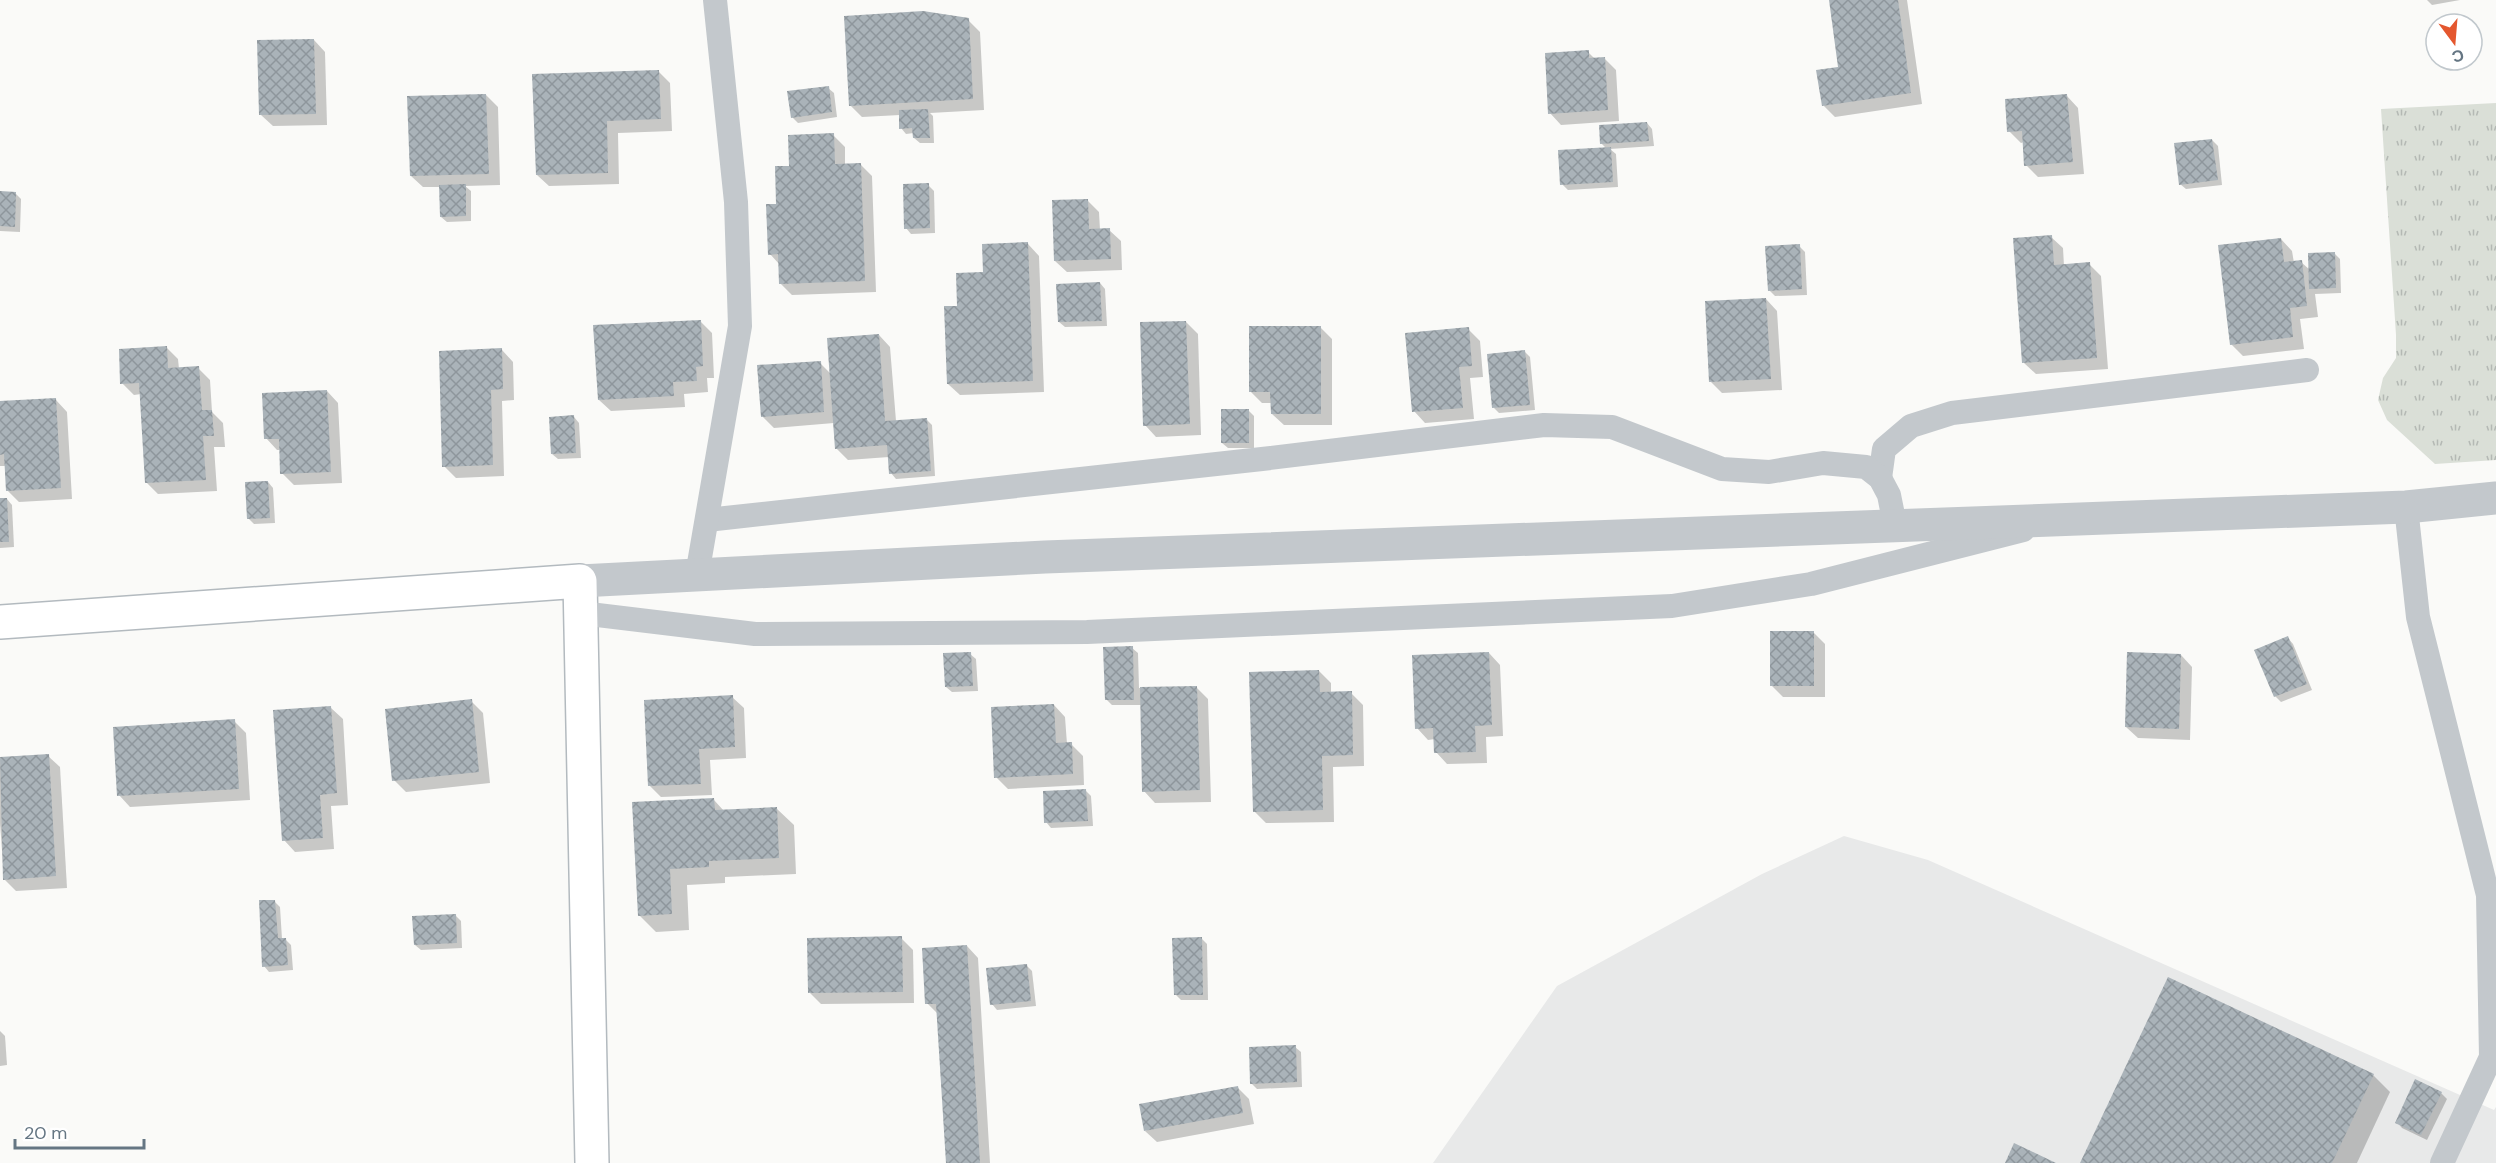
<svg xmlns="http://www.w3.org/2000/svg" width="2496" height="1163" font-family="'DM Sans',sans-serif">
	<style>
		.built { fill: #e8e9e9 }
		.grass { fill: url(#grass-tufts) }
		.shadow { fill: #0003 }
		.building { fill: url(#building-cross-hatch) }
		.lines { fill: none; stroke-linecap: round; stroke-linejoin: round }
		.secondary-casing { stroke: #b3babf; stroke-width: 36 }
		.lane { stroke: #c3c8cc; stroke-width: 24 }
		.street { stroke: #c3c8cc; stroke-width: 33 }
		.secondary { stroke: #fff; stroke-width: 33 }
	</style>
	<defs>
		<pattern id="grass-tufts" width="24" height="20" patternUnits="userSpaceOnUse" patternTransform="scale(1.5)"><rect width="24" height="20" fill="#dadfd7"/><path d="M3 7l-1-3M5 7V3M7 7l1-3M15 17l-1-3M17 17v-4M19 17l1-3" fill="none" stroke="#b4b9b4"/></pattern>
		<pattern id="building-cross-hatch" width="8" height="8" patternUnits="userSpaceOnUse" patternTransform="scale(1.5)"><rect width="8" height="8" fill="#aab3b9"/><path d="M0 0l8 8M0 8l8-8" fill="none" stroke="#8e969c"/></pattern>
	</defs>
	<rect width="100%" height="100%" fill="#fafaf8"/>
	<!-- built -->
	<path class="built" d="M 1844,836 L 1928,860 L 2494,1110 L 2496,1107 L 2496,1163 L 1433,1163 L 1557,986 L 1762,874 Z"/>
	<!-- grass -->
	<path class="grass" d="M 2496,103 L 2496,460 L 2435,464 L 2387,420 L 2378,400 L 2383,378 L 2396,358 L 2396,335 L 2381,109 Z"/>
	<!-- shadow -->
	<g class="shadow">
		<path d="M 1830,0 L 1907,0 L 1922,104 L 1835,117 L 1823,105 L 1840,68 Z"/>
		<path d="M 2427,0 L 2460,0 L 2432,5 Z"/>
		<path d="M 968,20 L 980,32 L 984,110 L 930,113 L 933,116 L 934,143 L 920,143 L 914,138 L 914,133 L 906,134 L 901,128 L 900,115 L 862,117 L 850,105 Z"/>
		<path d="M 314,40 L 325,52 L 327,125 L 273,126 L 261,115 Z"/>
		<path d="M 1588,52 L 1595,59 L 1604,58 L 1616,70 L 1619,121 L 1561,125 L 1550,113 Z"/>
		<path d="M 658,71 L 670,83 L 672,131 L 618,133 L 619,184 L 549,186 L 537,175 Z"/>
		<path d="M 828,88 L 834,93 L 837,117 L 798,123 L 792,117 Z"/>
		<path d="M 486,95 L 498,107 L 500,185 L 465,186 L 471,191 L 471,221 L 447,222 L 441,217 L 440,187 L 423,187 L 411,176 Z"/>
		<path d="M 2067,96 L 2078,108 L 2084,174 L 2038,177 L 2026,165 L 2024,142 L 2021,143 L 2009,131 Z"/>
		<path d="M 1647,123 L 1652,129 L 1654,146 L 1610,149 L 1616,154 L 1618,187 L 1568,190 L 1562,184 L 1606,148 L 1601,143 Z"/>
		<path d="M 833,135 L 845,147 L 845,165 L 861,165 L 872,176 L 876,292 L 792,295 L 780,283 L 780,265 L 770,254 L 778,205 L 790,167 Z"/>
		<path d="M 2212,140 L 2218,146 L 2222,185 L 2186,189 L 2180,184 Z"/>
		<path d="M 928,185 L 934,191 L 935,233 L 911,234 L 906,228 Z"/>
		<path d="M 0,193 L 15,193 L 21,199 L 20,232 L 0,231 Z"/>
		<path d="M 1088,201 L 1099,212 L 1100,230 L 1109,230 L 1121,241 L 1122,270 L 1067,272 L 1055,261 Z"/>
		<path d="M 2051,237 L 2063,248 L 2064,266 L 2089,264 L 2101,276 L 2108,369 L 2036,374 L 2024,363 Z"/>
		<path d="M 2281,239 L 2292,251 L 2294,263 L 2301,262 L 2310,270 L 2335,254 L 2340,259 L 2341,293 L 2315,294 L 2318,317 L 2300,319 L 2304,349 L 2243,356 L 2231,344 Z"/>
		<path d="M 1028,244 L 1039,256 L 1044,392 L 960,395 L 948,384 L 958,307 L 985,273 Z"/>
		<path d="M 1799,246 L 1805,252 L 1807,295 L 1775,296 L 1769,290 Z"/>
		<path d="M 1100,283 L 1105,289 L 1107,326 L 1065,327 L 1059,322 Z"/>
		<path d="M 1766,299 L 1777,311 L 1782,390 L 1722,393 L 1710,381 Z"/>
		<path d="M 700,321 L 712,333 L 714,378 L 707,378 L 708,392 L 684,394 L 685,407 L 611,411 L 599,400 Z"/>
		<path d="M 1186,322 L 1198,334 L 1201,435 L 1156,437 L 1145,425 Z"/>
		<path d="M 1320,327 L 1332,339 L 1332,425 L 1284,425 L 1272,414 L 1272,403 L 1262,403 L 1250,391 Z"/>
		<path d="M 1468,329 L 1480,341 L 1483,377 L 1470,378 L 1474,419 L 1425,423 L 1414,411 Z"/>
		<path d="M 879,335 L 890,347 L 896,421 L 926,419 L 932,425 L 935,476 L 896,479 L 891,473 L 889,457 L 848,460 L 836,448 L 834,423 L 774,428 L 762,416 L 820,363 L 831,374 Z"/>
		<path d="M 166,347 L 178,359 L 179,369 L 198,368 L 210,380 L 212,412 L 223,423 L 225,447 L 214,447 L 217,491 L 158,494 L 146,482 L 141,394 L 134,395 L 122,383 Z"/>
		<path d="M 502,350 L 513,362 L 514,400 L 502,401 L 504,476 L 456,478 L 444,466 Z"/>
		<path d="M 1525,352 L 1530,357 L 1535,410 L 1499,413 L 1494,408 Z"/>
		<path d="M 327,391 L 338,403 L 342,483 L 294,485 L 282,473 L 281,450 L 277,450 L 266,438 Z"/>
		<path d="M 56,400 L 67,412 L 72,499 L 19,502 L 7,490 L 6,466 L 0,466 L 0,403 Z"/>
		<path d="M 1249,411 L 1254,416 L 1254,448 L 1228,448 L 1222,443 Z"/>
		<path d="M 574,417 L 579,423 L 581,458 L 558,459 L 552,454 Z"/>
		<path d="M 268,482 L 273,488 L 275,523 L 254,524 L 248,518 Z"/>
		<path d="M 7,499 L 12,505 L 14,547 L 0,548 L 0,500 Z"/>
		<path d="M 1813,632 L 1825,644 L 1825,697 L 1783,697 L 1771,685 Z"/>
		<path d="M 2288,638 L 2293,644 L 2312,690 L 2281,702 L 2275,696 Z"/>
		<path d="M 1132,648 L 1138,653 L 1139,688 L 1196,687 L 1208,699 L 1211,802 L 1155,803 L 1144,791 L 1142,705 L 1112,705 L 1106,699 Z"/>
		<path d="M 1489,653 L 1500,665 L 1503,736 L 1486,737 L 1487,763 L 1447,764 L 1436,752 L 1435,739 L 1428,740 L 1417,728 Z"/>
		<path d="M 970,654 L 976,659 L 978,691 L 952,692 L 946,687 Z"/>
		<path d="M 2181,655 L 2192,667 L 2190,740 L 2138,738 L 2126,727 Z"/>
		<path d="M 1319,671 L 1331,683 L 1331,693 L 1351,693 L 1363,705 L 1364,766 L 1333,767 L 1334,822 L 1266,823 L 1254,811 Z"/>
		<path d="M 732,697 L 744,708 L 746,758 L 710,760 L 712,795 L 661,797 L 649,785 Z"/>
		<path d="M 471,701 L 483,713 L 490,783 L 406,792 L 394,780 Z"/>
		<path d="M 1054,705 L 1065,717 L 1067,744 L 1071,744 L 1083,756 L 1084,785 L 1008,789 L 996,777 Z"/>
		<path d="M 331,708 L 343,719 L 348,805 L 331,806 L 334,849 L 295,852 L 284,840 Z"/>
		<path d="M 234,721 L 246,733 L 250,800 L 130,807 L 119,795 Z"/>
		<path d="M 48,756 L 60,767 L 67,888 L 16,891 L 4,879 L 0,823 L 0,758 Z"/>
		<path d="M 1086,791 L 1091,796 L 1093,826 L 1051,828 L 1046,822 Z"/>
		<path d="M 714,800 L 724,811 L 776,808 L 794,825 L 796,874 L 725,877 L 725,883 L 687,885 L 689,930 L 656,932 L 639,915 Z"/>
		<path d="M 274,901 L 280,907 L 282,939 L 285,939 L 291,945 L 293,970 L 269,972 L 264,966 Z"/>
		<path d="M 455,915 L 461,921 L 462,948 L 421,950 L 415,945 Z"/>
		<path d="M 901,938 L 913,950 L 914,1003 L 821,1004 L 810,993 Z"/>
		<path d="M 1201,938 L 1207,944 L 1208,1000 L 1181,1000 L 1176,995 Z"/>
		<path d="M 967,946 L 978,958 L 990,1163 L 947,1163 L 939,1015 L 927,1003 Z"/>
		<path d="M 1026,965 L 1032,971 L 1036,1006 L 997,1010 L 992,1004 Z"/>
		<path d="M 0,1031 L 5,1036 L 7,1065 L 0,1066 Z"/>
		<path d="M 1295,1047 L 1301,1052 L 1302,1087 L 1257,1089 L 1251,1083 Z"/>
		<path d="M 2373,1075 L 2390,1092 L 2357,1163 L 2082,1163 Z"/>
		<path d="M 1237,1087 L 1249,1099 L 1254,1124 L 1157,1142 L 1145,1131 Z"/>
		<path d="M 2441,1093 L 2447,1099 L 2427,1140 L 2402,1128 L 2397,1122 Z"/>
	</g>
	<!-- building -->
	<g class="building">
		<path d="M 1829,0 L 1898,0 L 1911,93 L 1822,106 L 1816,70 L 1838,67 Z"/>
		<path d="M 923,11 L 969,18 L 973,99 L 849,106 L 844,16 Z"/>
		<path d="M 314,39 L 316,114 L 259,115 L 257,40 Z"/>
		<path d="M 1589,50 L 1589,58 L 1605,57 L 1608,110 L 1548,114 L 1545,53 Z"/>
		<path d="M 659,70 L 661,119 L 607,121 L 608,173 L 536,175 L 532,74 Z"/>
		<path d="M 829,86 L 832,112 L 791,118 L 787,91 Z"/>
		<path d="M 486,94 L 489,174 L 410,176 L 407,96 Z"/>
		<path d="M 2067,94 L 2073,162 L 2024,166 L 2022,131 L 2007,132 L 2005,99 Z"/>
		<path d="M 928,109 L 930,138 L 913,138 L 912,128 L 899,129 L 899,110 Z"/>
		<path d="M 1647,122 L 1649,141 L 1600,144 L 1599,125 Z"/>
		<path d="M 834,133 L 835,164 L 861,163 L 865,281 L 779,284 L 778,254 L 768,255 L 766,204 L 776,204 L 775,166 L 789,166 L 788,135 Z"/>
		<path d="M 2212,139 L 2218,180 L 2179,185 L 2174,143 Z"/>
		<path d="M 1611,147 L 1613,182 L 1560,185 L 1558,150 Z"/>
		<path d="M 929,183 L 930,228 L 904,229 L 903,184 Z"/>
		<path d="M 466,184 L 466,216 L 440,217 L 439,185 Z"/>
		<path d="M 0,191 L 16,192 L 15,227 L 0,226 Z"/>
		<path d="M 1088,199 L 1089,229 L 1110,228 L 1111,259 L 1054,261 L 1052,200 Z"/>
		<path d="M 2052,235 L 2054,265 L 2090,262 L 2097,358 L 2022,363 L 2013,238 Z"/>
		<path d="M 2281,238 L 2284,262 L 2302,260 L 2307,306 L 2290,308 L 2293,337 L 2230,345 L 2218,245 Z"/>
		<path d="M 1028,242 L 1033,381 L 947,384 L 944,306 L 957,306 L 956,273 L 983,272 L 982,244 Z"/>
		<path d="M 1800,244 L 1802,289 L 1768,291 L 1765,246 Z"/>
		<path d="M 2335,252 L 2336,288 L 2309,289 L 2308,253 Z"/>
		<path d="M 1100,282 L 1102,321 L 1058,322 L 1056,284 Z"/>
		<path d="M 1766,298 L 1771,379 L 1709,382 L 1705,301 Z"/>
		<path d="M 701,320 L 703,366 L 696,367 L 697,381 L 673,382 L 674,396 L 598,400 L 593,325 Z"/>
		<path d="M 1186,321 L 1190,424 L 1143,426 L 1140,322 Z"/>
		<path d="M 1249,326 L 1321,326 L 1321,414 L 1271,414 L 1270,392 L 1249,392 Z"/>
		<path d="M 1469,327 L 1472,366 L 1459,367 L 1463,408 L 1412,412 L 1405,333 Z"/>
		<path d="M 879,334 L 885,421 L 927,418 L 931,471 L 889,474 L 887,445 L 835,449 L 827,338 Z"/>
		<path d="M 167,346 L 168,368 L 199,366 L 202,410 L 212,410 L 214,436 L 203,436 L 206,480 L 145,483 L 139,383 L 120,384 L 119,349 Z"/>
		<path d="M 502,348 L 503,389 L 491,390 L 493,465 L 442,467 L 439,351 Z"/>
		<path d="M 1525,350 L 1530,405 L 1492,408 L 1487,354 Z"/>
		<path d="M 821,361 L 824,412 L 761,417 L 757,365 Z"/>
		<path d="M 327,390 L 331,472 L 280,474 L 279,439 L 264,439 L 262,393 Z"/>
		<path d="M 56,398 L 61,488 L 6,491 L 4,454 L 0,455 L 0,401 Z"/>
		<rect x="1221" y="409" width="28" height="34"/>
		<path d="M 574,415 L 576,453 L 551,454 L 549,417 Z"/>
		<path d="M 268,481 L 270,518 L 247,519 L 245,482 Z"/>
		<path d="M 0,498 L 7,498 L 9,542 L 0,542 Z"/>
		<rect x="1770" y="631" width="44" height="55"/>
		<path d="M 2288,636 L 2307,684 L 2274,697 L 2254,650 Z"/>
		<path d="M 1133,646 L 1134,700 L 1105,700 L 1103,647 Z"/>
		<path d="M 971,652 L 973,686 L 945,687 L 943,653 Z"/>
		<path d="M 1489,652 L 1492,725 L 1475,726 L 1476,752 L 1434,753 L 1433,728 L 1415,729 L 1412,655 Z"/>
		<path d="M 2127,652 L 2181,654 L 2179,729 L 2125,727 Z"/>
		<path d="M 1319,670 L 1320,692 L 1352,691 L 1353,755 L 1322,756 L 1323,810 L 1253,812 L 1249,672 Z"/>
		<path d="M 1197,686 L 1200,790 L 1142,792 L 1140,687 Z"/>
		<path d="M 733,695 L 735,747 L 699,749 L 701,784 L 648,786 L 644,700 Z"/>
		<path d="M 472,699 L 479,772 L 392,781 L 385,709 Z"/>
		<path d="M 1054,704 L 1056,743 L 1072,742 L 1073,774 L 994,778 L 991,707 Z"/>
		<path d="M 331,706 L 337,793 L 320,795 L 323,838 L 282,841 L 273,710 Z"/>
		<path d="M 235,719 L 239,789 L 117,796 L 113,727 Z"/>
		<path d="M 49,754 L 56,876 L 3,880 L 0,757 Z"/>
		<path d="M 1086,789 L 1088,821 L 1044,823 L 1043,791 Z"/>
		<path d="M 714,798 L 715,810 L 777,807 L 779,858 L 709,861 L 709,867 L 670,869 L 672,914 L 638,916 L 632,802 Z"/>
		<path d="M 259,900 L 275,900 L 278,938 L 286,938 L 288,965 L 262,967 Z"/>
		<path d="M 456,914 L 457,943 L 414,945 L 412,916 Z"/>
		<path d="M 902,936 L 903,992 L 808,993 L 807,938 Z"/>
		<path d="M 1202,937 L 1203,995 L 1174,995 L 1172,938 Z"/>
		<path d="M 967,945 L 980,1163 L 946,1163 L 936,1004 L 925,1004 L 922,948 Z"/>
		<path d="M 1027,964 L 1031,1001 L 990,1005 L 986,968 Z"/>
		<path d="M 2168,977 L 2374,1074 L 2332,1163 L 2080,1163 Z"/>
		<path d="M 1296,1045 L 1297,1082 L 1250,1084 L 1249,1047 Z"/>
		<path d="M 2415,1079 L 2442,1092 L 2421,1135 L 2395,1123 Z"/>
		<path d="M 1238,1086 L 1243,1113 L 1144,1131 L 1139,1104 Z"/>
		<path d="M 2014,1143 L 2056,1163 L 2005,1163 Z"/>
	</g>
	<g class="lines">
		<defs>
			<path id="secondary" d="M 0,622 L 580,581 L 592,1163"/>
		</defs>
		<!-- secondary casing -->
		<use href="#secondary" class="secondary-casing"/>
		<!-- lane -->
		<g class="lane">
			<path d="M 1880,478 L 1884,449 L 1911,426 L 1952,413 L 2307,370"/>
			<path d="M 2406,507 L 2418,617 L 2488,895 L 2491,1057 L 2442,1163"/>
			<path d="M 707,520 L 1262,459 L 1544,425 L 1612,427 L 1722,469 L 1769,472 L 1823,463 L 1866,467 L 1880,478 L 1889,495 L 1895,525"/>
			<path d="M 697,575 L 740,326 L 736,202 L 715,0"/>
			<path d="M 581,613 L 755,634 L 1087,632 L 1672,606 L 1811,584 L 2023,530"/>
		</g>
		<!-- street -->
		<path class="street" d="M 580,581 L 1045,557 L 2406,507 L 2496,498"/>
		<!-- secondary -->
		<use href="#secondary" class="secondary"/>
	</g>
	<!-- north arrow -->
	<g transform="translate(2454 42) rotate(164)"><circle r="28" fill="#ffffff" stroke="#c1c8cd" stroke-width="1.5"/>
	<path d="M0-4.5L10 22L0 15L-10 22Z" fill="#e4572e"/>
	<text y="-9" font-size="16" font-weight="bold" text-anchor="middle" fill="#657683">С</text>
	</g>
	<!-- scale -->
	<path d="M15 1139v9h129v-9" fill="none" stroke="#657683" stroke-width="3"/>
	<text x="24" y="1139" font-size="18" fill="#657683" stroke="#ffffff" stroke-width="4.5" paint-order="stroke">20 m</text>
</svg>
